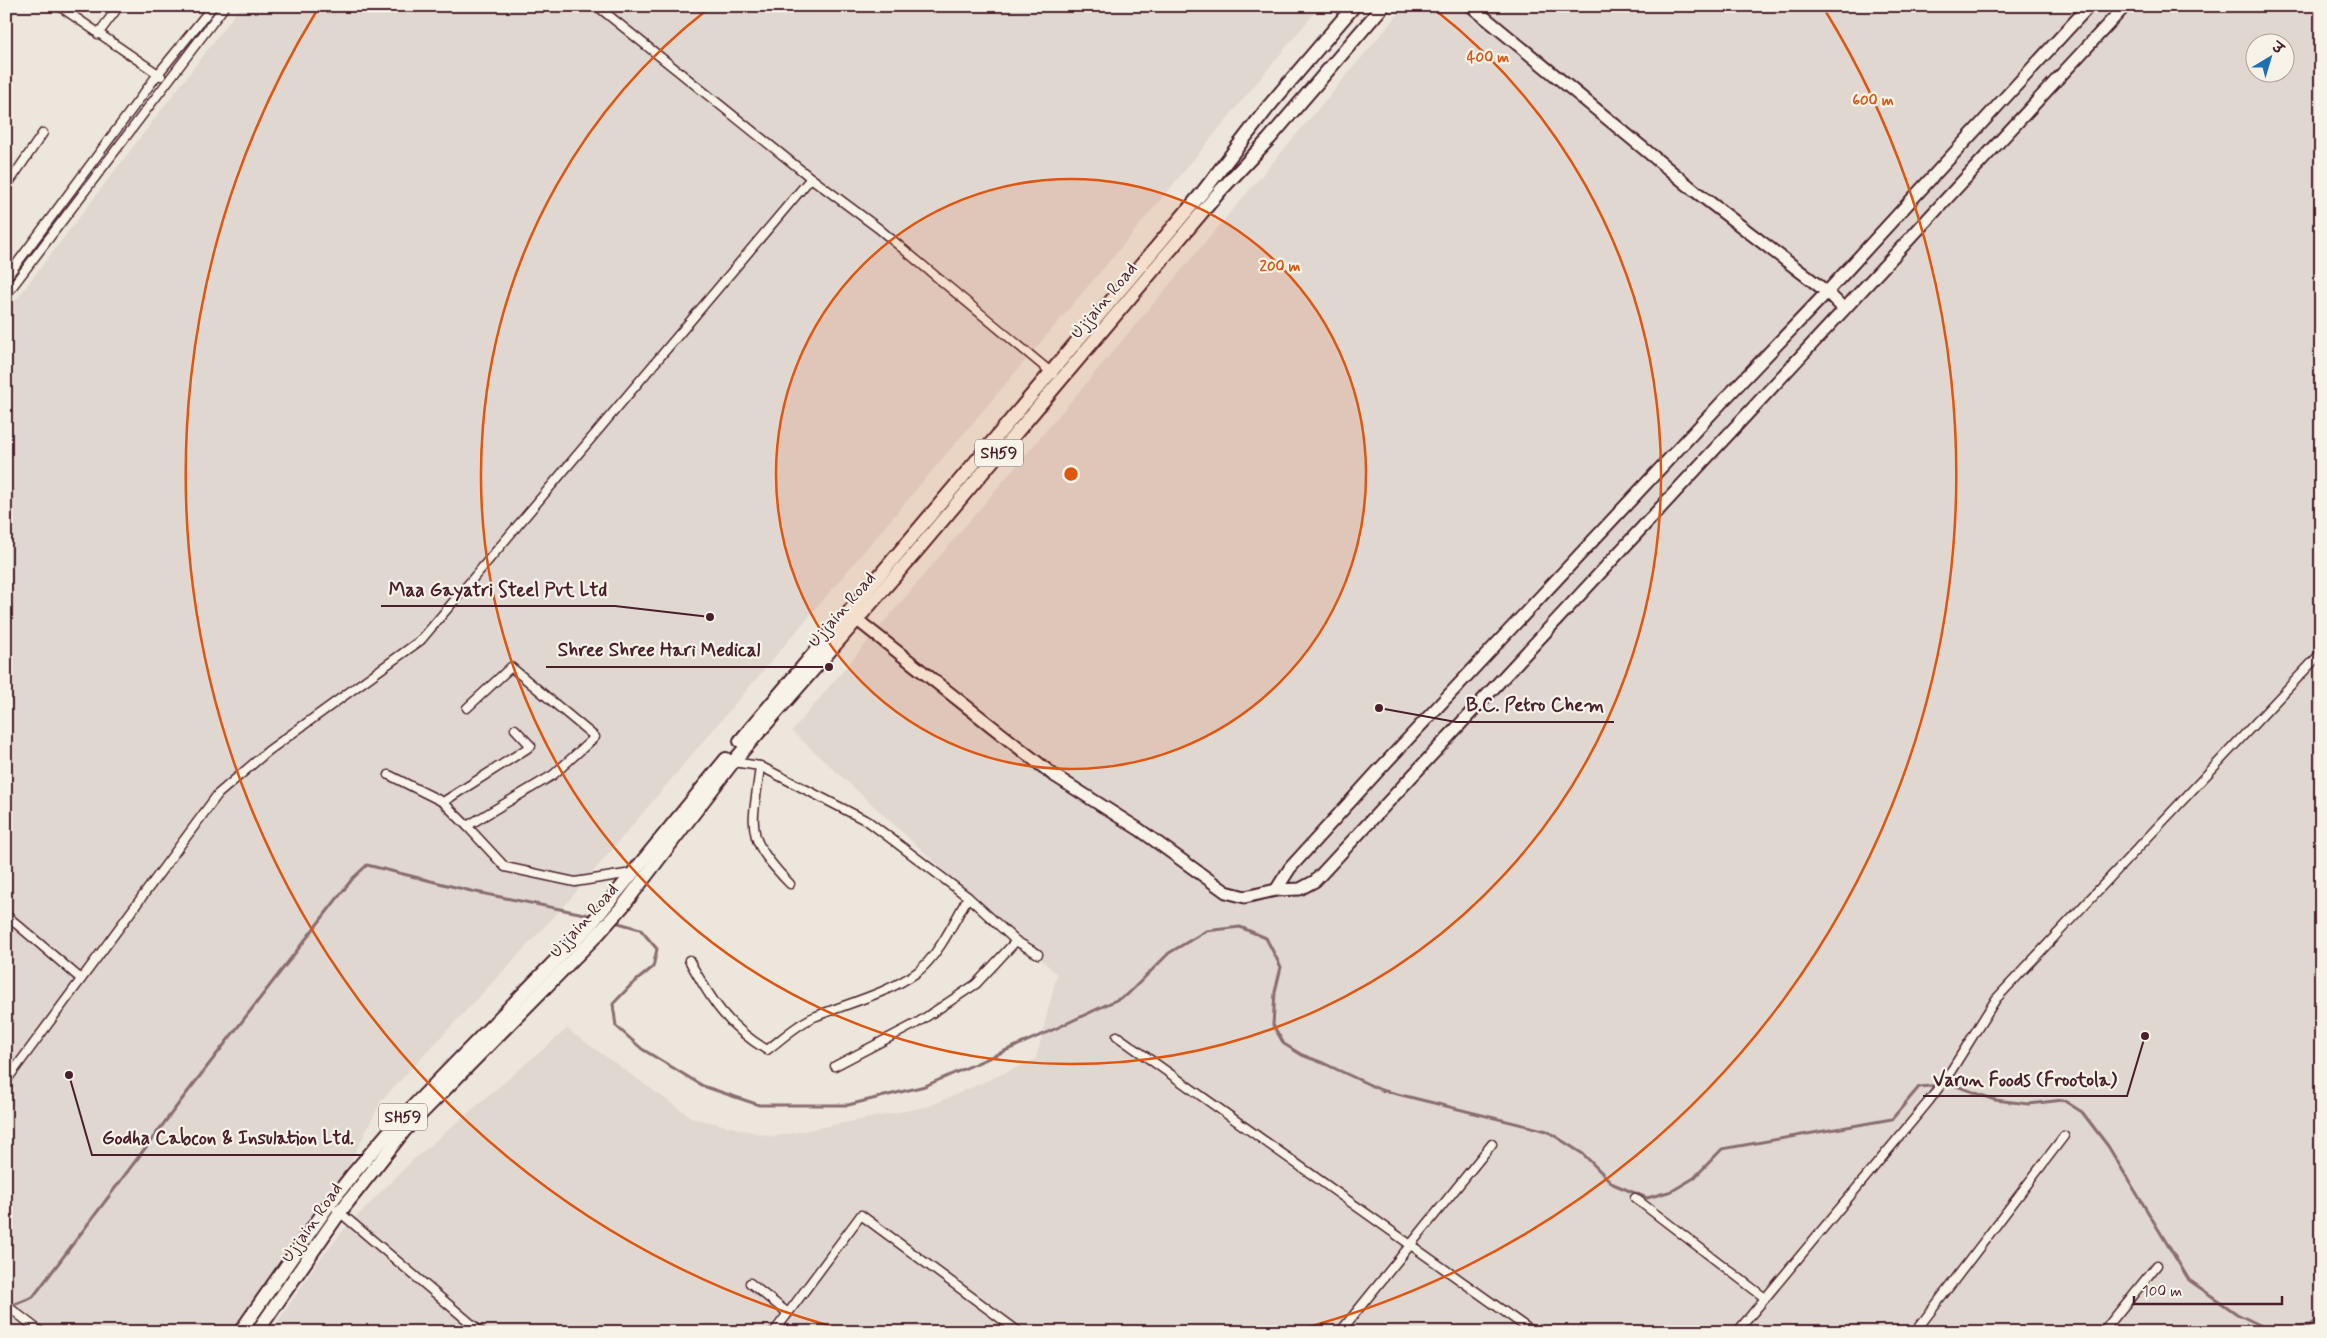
<svg xmlns="http://www.w3.org/2000/svg" width="2327" height="1338" font-family="Mynerve,'Playpen Sans Deva',sans-serif">
	<style>
		.built { fill: #e0d7d0; fill-rule: evenodd }
		.lines { fill: none; stroke-linecap: round; stroke-linejoin: round }
		.stream { stroke: #896c6f; stroke-width: 3 }
		.street-casing { stroke: #4a1f2b; stroke-width: 11 }
		.secondary-casing { stroke: #4a1f2b; stroke-width: 15 }
		.primary-casing { stroke: #4a1f2b; stroke-width: 16 }
		.street { stroke: #f7f3e8; stroke-width: 8 }
		.secondary { stroke: #f7f3e8; stroke-width: 11 }
		.primary { stroke: #f7f3e8; stroke-width: 12 }
		.ring { fill: none; stroke: #e0560e; stroke-width: 2.5 }
		.labels { text-anchor: middle; dominant-baseline: central; stroke-width: 4.5; stroke-linejoin: round; paint-order: stroke }
		.shield { fill: #f7f3e8; stroke: #7e5f64; stroke-width: 1 }
		.shield-label { font-size: 16px; font-weight: bold; fill: #4a1f2b }
		.street-label { font-size: 18px; fill: #4a1f2b; stroke: #f7f3e8 }
		.centre { fill: #e0560e; stroke: #f7f3e8; stroke-width: 2.5 }
		.ring-label { font-size: 15px; text-anchor: middle; font-weight: bold; fill: #e0560e; stroke: #f7f3e8; stroke-width: 4.5; stroke-linejoin: round; paint-order: stroke }
		.leader { fill: none; stroke: #4a1f2b; stroke-width: 2 }
		.callout-dot { fill: #4a1f2b; stroke: #f7f3e8; stroke-width: 2 }
		.callout-label { font-size: 19px; text-anchor: middle; font-weight: bold; fill: #4a1f2b; stroke: #f7f3e8; stroke-width: 4.5; stroke-linejoin: round; paint-order: stroke }
	</style>
	<rect width="100%" height="100%" fill="#ece6dd"/>
	<filter id="ink" filterUnits="userSpaceOnUse"><feTurbulence type="fractalNoise" baseFrequency=".02" numOctaves="2"/><feDisplacementMap in="SourceGraphic" scale="10" xChannelSelector="R" yChannelSelector="G"/><feConvolveMatrix kernelMatrix="1 2 1 2 8 2 1 2 1" color-interpolation-filters="sRGB"/></filter>
	<g filter="url(#ink)">
		<!-- built -->
		<g class="built">
			<path d="M 241,6 L 1320,6 L 1128,239 L 564,906 L 381,1101 L 333,1197 L 239,1332 L 6,1332 L 6,313 Z"/>
			<path d="M 1405,6 L 2321,6 L 2321,1320 L 2302,1332 L 271,1332 L 317,1263 L 347,1226 L 413,1160 L 567,1029 L 692,1118 L 773,1137 L 930,1106 L 1036,1059 L 1057,974 L 792,731 ZM 2254,42 L 2284,42 L 2284,72 L 2254,72 Z"/>
		</g>
		<g class="lines">
			<!-- stream -->
			<g class="stream">
				<path d="M 615,922 L 640,929 L 657,949 L 653,967 L 630,986 L 613,1004 L 616,1026 L 642,1049 L 703,1086 L 759,1105 L 848,1105 L 925,1086 L 1057,1028 L 1127,995 L 1169,953 L 1206,931 L 1240,927 L 1266,938 L 1281,967 L 1275,992 L 1273,1025 L 1284,1044 L 1302,1055 L 1323,1063 L 1381,1090 L 1547,1131 L 1583,1154 L 1613,1184 L 1647,1198 L 1672,1191 L 1694,1178 L 1722,1149 L 1892,1119 L 1919,1087 L 1951,1084 L 1995,1100 L 2029,1104 L 2063,1100 L 2082,1112 L 2108,1146 L 2189,1280 L 2237,1314 L 2272,1331 L 2310,1325 L 2321,1316"/>
				<path d="M 8,1307 L 33,1297 L 186,1094 L 353,878 L 367,865 L 471,891 L 594,916"/>
			</g>
			<defs>
				<g id="street">
					<path d="M 59,6 L 161,76"/>
					<path d="M 597,6 L 811,178 L 878,228 L 1053,374"/>
					<path d="M 98,34 L 119,6"/>
					<path d="M 6,187 L 43,133"/>
					<path d="M 6,278 L 158,74 L 213,6"/>
					<path d="M 6,295 L 225,6"/>
					<path d="M 467,708 L 511,667 L 595,737 L 553,775 L 467,826 L 505,867 L 575,882 L 632,873"/>
					<path d="M 733,762 L 760,766 L 869,822 L 968,897 L 1016,941 L 1038,954"/>
					<path d="M 760,766 C 753,829 742,834 790,884"/>
					<path d="M 389,775 L 443,802 L 467,826"/>
					<path d="M 443,802 L 531,746 L 515,729"/>
					<path d="M 6,915 L 81,979"/>
					<path d="M 689,960 C 711,1000 727,1026 767,1050 C 782,1039 797,1024 814,1017 C 848,1003 886,994 916,973 C 938,957 955,920 968,897"/>
					<path d="M 1117,1036 L 1533,1332"/>
					<path d="M 835,1066 L 917,1023 L 976,984 L 1016,941"/>
					<path d="M 6,1081 L 218,794 L 268,751 L 421,640 L 811,178"/>
					<path d="M 1635,1198 L 1765,1298"/>
					<path d="M 337,1210 L 481,1332"/>
					<path d="M 750,1283 L 788,1313"/>
					<path d="M 6,1305 L 41,1332"/>
					<path d="M 774,1332 L 861,1215 L 1019,1332"/>
					<path d="M 1340,1332 L 1492,1144"/>
					<path d="M 1737,1332 L 1929,1101 L 1951,1071 L 1996,999 L 2321,653"/>
					<path d="M 1915,1332 L 2064,1136"/>
					<path d="M 2103,1332 L 2157,1265"/>
				</g>
				<g id="secondary">
					<path d="M 1471,6 L 1695,191 L 1827,292 L 1844,309"/>
					<path d="M 851,615 L 1052,774 L 1140,830 L 1226,892 L 1245,897 L 1276,890 L 1300,889 L 1315,881 L 2125,6"/>
					<path d="M 1276,890 L 1290,868 L 1378,771 L 1724,400 L 1827,292 L 2089,6"/>
				</g>
				<g id="primary">
					<path d="M 740,741 L 1202,193 L 1269,106 L 1354,6"/>
					<path d="M 240,1332 L 328,1206 L 352,1175 L 394,1126 L 591,924 L 726,759"/>
					<path d="M 257,1332 L 340,1212 L 404,1131 L 599,933 L 623,906 L 733,762 L 915,553 L 1220,191 L 1269,139 L 1383,6"/>
				</g>
			</defs>
			<!-- street casing -->
			<use href="#street" class="street-casing"/>
			<!-- secondary casing -->
			<use href="#secondary" class="secondary-casing"/>
			<!-- primary casing -->
			<use href="#primary" class="primary-casing"/>
			<!-- street -->
			<use href="#street" class="street"/>
			<!-- secondary -->
			<use href="#secondary" class="secondary"/>
			<!-- primary -->
			<use href="#primary" class="primary"/>
		</g>
	</g>
	<!-- distance rings -->
	<circle cx="1071" cy="474" r="295" fill="#e0560e" fill-opacity=".12"/>
	<g class="ring">
		<circle cx="1071" cy="474" r="295"/>
		<path d="M1434 9A590 590 0 1 1 708 9"/>
		<path d="M849 1331A885 885 0 0 1 316 12M1826 12A885 885 0 0 1 1293 1331"/>
	</g>
	<g class="labels">
		<!-- shield labels -->
		<g class="shield">
			<rect x="975" y="439.5" width="48" height="27" rx="4"/>
			<rect x="379" y="1103.5" width="48" height="27" rx="4"/>
		</g>
		<g class="shield-label">
			<text x="999" y="453">SH59</text>
			<text x="403" y="1117">SH59</text>
		</g>
		<!-- street labels -->
		<g class="street-label">
			<text transform="translate(1104 301) rotate(-50)">Ujjain Road</text>
			<text transform="translate(842 610) rotate(-49)">Ujjain Road</text>
			<text transform="translate(584 921) rotate(-48)">Ujjain Road</text>
			<text transform="translate(312 1223) rotate(-55)">Ujjain Road</text>
		</g>
	</g>
	<circle cx="1071" cy="474" r="8" class="centre"/>
	<g class="ring-label">
		<text x="1488" y="62">400 m</text>
		<text x="1873" y="105">600 m</text>
		<text x="1280" y="271">200 m</text>
	</g>
	<!-- callouts -->
	<path class="leader" d="M710 617L615 606H381M829 667L772 667H546M1379 708L1456 722H1614M2145 1036L2127 1096H1923M69 1075L92 1155H363"/>
	<g class="callout-dot">
		<circle cx="710" cy="617" r="5"/>
		<circle cx="829" cy="667" r="5"/>
		<circle cx="1379" cy="708" r="5"/>
		<circle cx="2145" cy="1036" r="5"/>
		<circle cx="69" cy="1075" r="5"/>
	</g>
	<g class="callout-label">
		<text x="498" y="596">Maa Gayatri Steel Pvt Ltd</text>
		<text x="659" y="656">Shree Shree Hari Medical</text>
		<text x="1535" y="711">B.C. Petro Chem</text>
		<text x="2025" y="1086">Varun Foods (Frootola)</text>
		<text x="228" y="1144">Godha Cabcon &amp; Insulation Ltd.</text>
	</g>
	<!-- margin -->
	<rect width="2327" height="1338" fill="none" stroke="#f7f3e8" stroke-width="25"/>
	<rect x="12" y="12" width="2302" height="1313" fill="none" stroke="#4a1f2b" stroke-width="2" filter="url(#ink)"/>
	<!-- north arrow -->
	<g transform="translate(2270 58) rotate(38)"><circle r="24" fill="#f7f3e8" stroke="#b29e9c"/>
	<path d="M0-4L9 19L0 12L-9 19Z" fill="#1f6fb2"/>
	<text y="-8" font-size="14" font-weight="bold" text-anchor="middle" fill="#4a1f2b">उ</text>
	</g>
	<!-- scale -->
	<path d="M2134 1296v8h148v-8" fill="none" stroke="#4a1f2b" stroke-width="2.5"/>
	<text x="2142" y="1296" font-size="15" fill="#4a1f2b" stroke="#f7f3e8" stroke-width="4" paint-order="stroke">100 m</text>
</svg>
